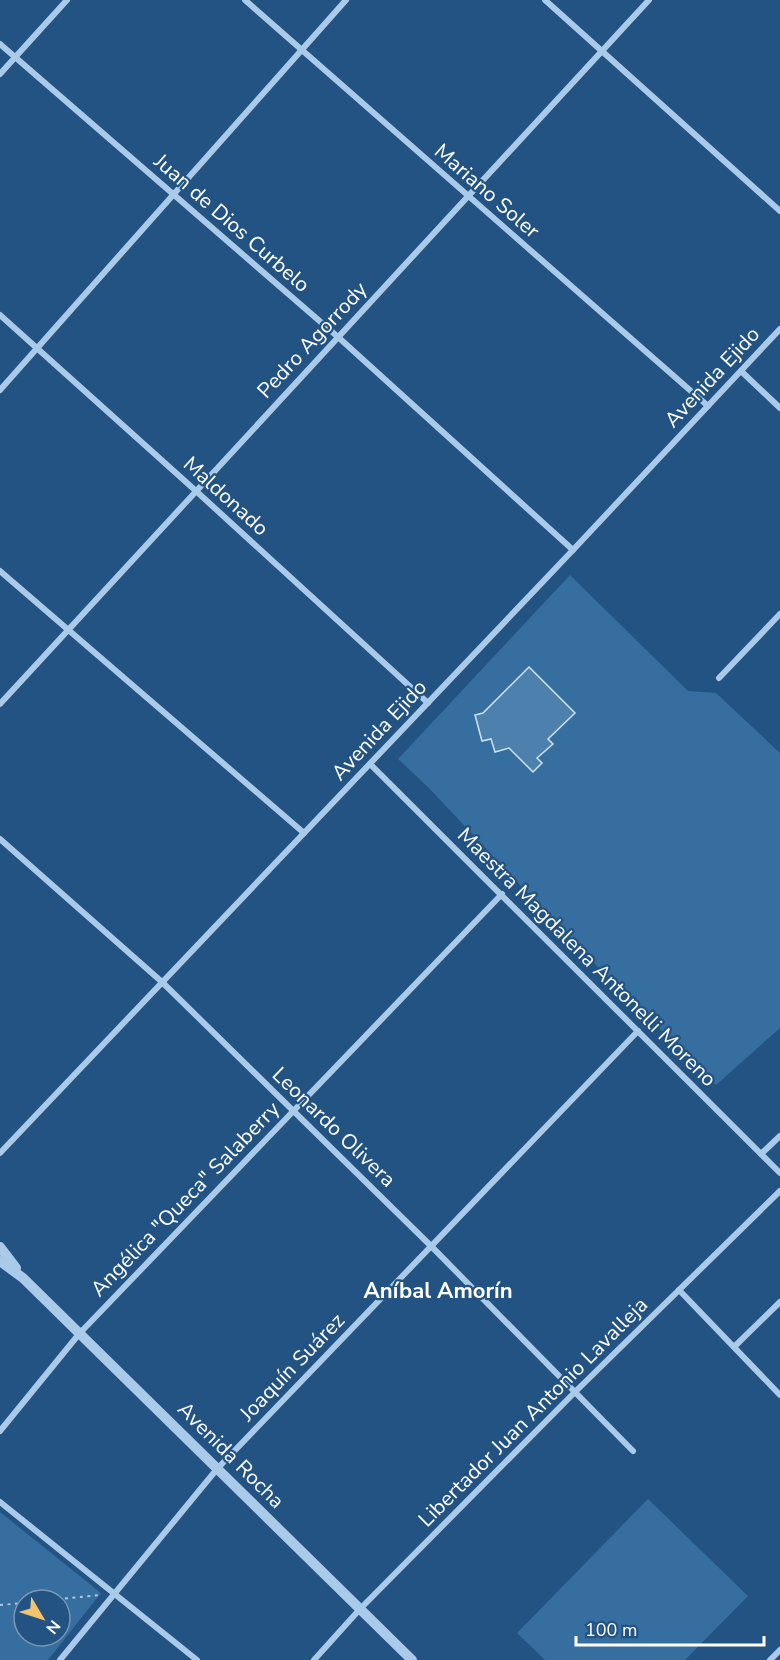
<svg xmlns="http://www.w3.org/2000/svg" width="780" height="1660" font-family="'Nunito Sans',sans-serif">
	<style>
		.green { fill: #366ea0; fill-rule: evenodd }
		.building { fill: #4e80ad; stroke: #cde3f6; stroke-width: 1.5 }
		.lines { fill: none; stroke-linecap: round; stroke-linejoin: round }
		.path { stroke: #a9cae8; stroke-width: 2; stroke-dasharray: 3 4.5; stroke-linecap: butt }
		.minor { stroke: #a9cae8; stroke-width: 6 }
		.tertiary { stroke: #a9cae8; stroke-width: 10 }
		.labels { text-anchor: middle; dominant-baseline: central; stroke-width: 4.5; stroke-linejoin: round; paint-order: stroke }
		.street-label { font-size: 21px; fill: #fff; stroke: #225383 }
		.neighbourhood-label { font-size: 22px; font-weight: bold; fill: #fff; stroke: #225383 }
	</style>
	<rect width="100%" height="100%" fill="#225383"/>
	<!-- green -->
	<g class="green">
		<path d="M 570,575 L 688,691 L 716,693 L 780,753 L 780,1028 L 716,1085 L 586,955 L 428,787 L 398,759 Z"/>
		<path d="M 648,1499 L 748,1596 L 685,1660 L 545,1660 L 517,1633 Z"/>
		<path d="M 0,1512 L 101,1593 L 48,1660 L 0,1660 ZM 24,1600 L 60,1600 L 60,1636 L 24,1636 Z"/>
	</g>
	<!-- building -->
	<path class="building" d="M 529,667 L 575,713 L 548,739 L 553,744 L 537,758 L 542,763 L 533,772 L 509,748 L 495,752 L 491,739 L 482,741 L 475,715 L 483,713 Z"/>
	<g class="lines">
		<!-- path -->
		<g class="path">
			<path d="M 50,1600 L 101,1595"/>
			<path d="M 0,1605 L 24,1603"/>
		</g>
		<!-- minor -->
		<g class="minor">
			<path d="M 245,0 L 708,406"/>
			<path d="M 545,0 L 780,211"/>
			<path d="M 0,44 L 338,337 L 573,550"/>
			<path d="M 0,74 L 67,0"/>
			<path d="M 0,315 L 196,491 L 428,703"/>
			<path d="M 741,371 L 780,408"/>
			<path d="M 0,390 L 346,0"/>
			<path d="M 0,571 L 304,833"/>
			<path d="M 719,678 L 780,614"/>
			<path d="M 0,704 L 649,0"/>
			<path d="M 370,764 L 780,1173"/>
			<path d="M 0,839 L 162,982 L 431,1246 L 633,1451"/>
			<path d="M 0,1153 L 573,550 L 780,329"/>
			<path d="M 761,1154 L 780,1136"/>
			<path d="M 679,1290 L 780,1395"/>
			<path d="M 734,1347 L 780,1302"/>
			<path d="M 0,1431 L 79,1334 L 502,894"/>
			<path d="M 0,1502 L 197,1660"/>
			<path d="M 60,1660 L 217,1469 L 638,1031"/>
			<path d="M 314,1660 L 360,1609 L 575,1392 L 780,1191"/>
			<path d="M 770,1660 L 780,1650"/>
		</g>
		<!-- tertiary -->
		<g class="tertiary">
			<path d="M 0,1247 L 16,1268"/>
			<path d="M 0,1261 L 23,1278 L 412,1660"/>
		</g>
	</g>
	<g class="labels">
		<!-- street labels -->
		<g class="street-label">
			<text transform="translate(487 191) rotate(41)">Mariano Soler</text>
			<text transform="translate(232 223) rotate(41)">Juan de Dios Curbelo</text>
			<text transform="translate(312 340) rotate(-47)">Pedro Agorrody</text>
			<text transform="translate(712 377) rotate(-47)">Avenida Ejido</text>
			<text transform="translate(226 496) rotate(42)">Maldonado</text>
			<text transform="translate(379 730) rotate(-47)">Avenida Ejido</text>
			<text transform="translate(587 957) rotate(45)">Maestra Magdalena Antonelli Moreno</text>
			<text transform="translate(334 1127) rotate(44)">Leonardo Olivera</text>
			<text transform="translate(185 1199) rotate(-46)">Angélica "Queca" Salaberry</text>
			<text transform="translate(292 1367) rotate(-46)">Joaquín Suárez</text>
			<text transform="translate(533 1412) rotate(-45)">Libertador Juan Antonio Lavalleja</text>
			<text transform="translate(231 1455) rotate(45)">Avenida Rocha</text>
		</g>
		<!-- neighbourhood labels -->
		<g class="neighbourhood-label">
			<text x="438" y="1291">Aníbal Amorín</text>
		</g>
	</g>
	<!-- north arrow -->
	<g transform="translate(42 1618) rotate(129)"><circle r="28" fill="#225383" stroke="#7a98b5" stroke-width="1.5"/>
	<path d="M0-4.5L10 22L0 15L-10 22Z" fill="#f5c36b"/>
	<text y="-9" font-size="16" font-weight="bold" text-anchor="middle" fill="#ffffff">N</text>
	</g>
	<!-- scale -->
	<path d="M576 1636v9h188v-9" fill="none" stroke="#ffffff" stroke-width="3"/>
	<text x="585" y="1636" font-size="18" fill="#ffffff" stroke="#225383" stroke-width="4.5" paint-order="stroke">100 m</text>
</svg>
